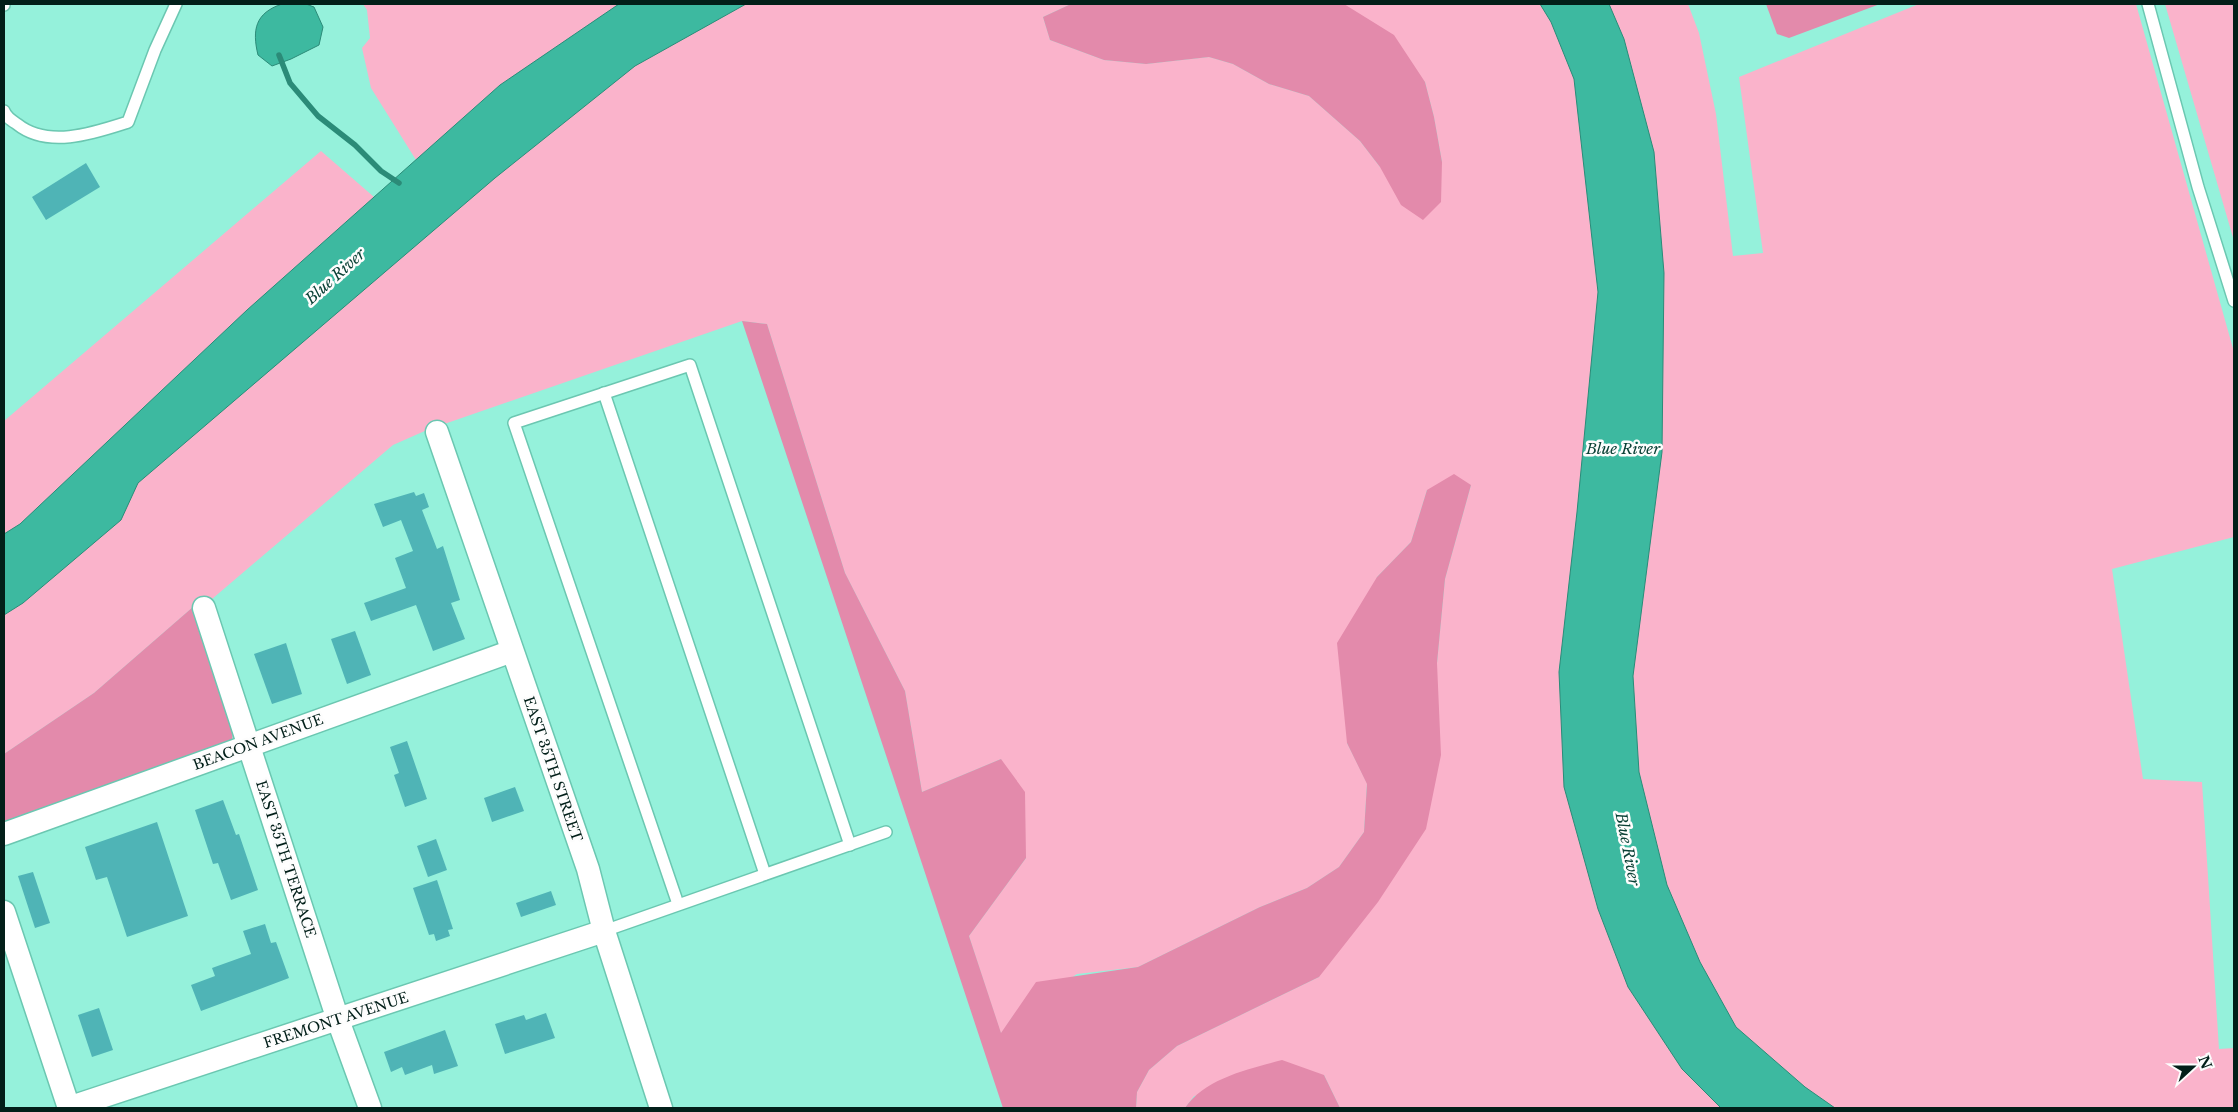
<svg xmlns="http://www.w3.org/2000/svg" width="2238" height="1112" font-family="'Libre Baskerville',serif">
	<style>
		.green { fill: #fab3cb }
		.forest { fill: #e38aab }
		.water { fill: #3db9a0; stroke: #2b8b78 }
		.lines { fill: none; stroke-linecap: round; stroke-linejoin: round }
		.stream { stroke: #2b8b78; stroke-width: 5.5 }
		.building { fill: #4fb4b6 }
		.service-casing { stroke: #6bc7b1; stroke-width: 14 }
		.minor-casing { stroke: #6bc7b1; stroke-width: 25 }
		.service { stroke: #fff; stroke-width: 11 }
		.minor { stroke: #fff; stroke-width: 22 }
		.labels { text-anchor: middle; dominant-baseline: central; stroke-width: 5; stroke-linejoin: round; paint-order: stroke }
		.street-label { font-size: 14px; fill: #021f19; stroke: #fdfdfd }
		.water-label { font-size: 15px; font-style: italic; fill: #0a4136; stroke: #fdfdfd }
	</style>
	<rect width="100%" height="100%" fill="#95f1db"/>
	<!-- green -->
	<g class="green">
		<path d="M 363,4 L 619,4 L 500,85 L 416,160 L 371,88 L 362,48 L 370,38 L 367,10 Z"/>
		<path d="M 746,4 L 1071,4 L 1043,17 L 1050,40 L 1104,60 L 1146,64 L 1209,57 L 1233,64 L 1269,84 L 1309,96 L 1360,141 L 1380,167 L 1442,162 L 1434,117 L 1425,82 L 1344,4 L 1540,4 L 1551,22 L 1574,79 L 1598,292 L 1577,512 L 1559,672 L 1682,1069 L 1721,1108 L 1340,1108 L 1324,1075 L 1194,1096 L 1185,1108 L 1136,1108 L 1137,1092 L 1149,1070 L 1177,1046 L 1319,977 L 1437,663 L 1445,579 L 1471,485 L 1427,490 L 1411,542 L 1377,577 L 1347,743 L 1367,783 L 1364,832 L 1339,867 L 1307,888 L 1260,907 L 1138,967 L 1077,974 L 1013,1016 L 1001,1034 L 969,936 L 1026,858 L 1001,759 L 922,792 L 905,691 L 845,573 L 767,324 L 742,321 L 427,430 L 393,445 L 212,599 L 193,607 L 94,693 L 4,754 L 4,615 L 23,603 L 121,520 L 138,483 L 495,178 L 635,66 Z"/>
		<path d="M 1609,4 L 1688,4 L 1699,33 L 1716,114 L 1733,256 L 1763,253 L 1739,77 L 1919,4 L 2136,4 L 2234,352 L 2234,537 L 2112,569 L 2143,779 L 2202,782 L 2219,1049 L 2234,1048 L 2234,1108 L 1835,1108 L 1805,1087 L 1736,1027 L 1700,962 L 1667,885 L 1639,772 L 1633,676 L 1662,452 L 1654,152 L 1624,39 Z"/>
		<path d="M 2165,4 L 2234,4 L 2234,241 Z"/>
		<path d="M 321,151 L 374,197 L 247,310 L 20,524 L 4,534 L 4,421 Z"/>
	</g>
	<!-- forest -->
	<g class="forest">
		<path d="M 1071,4 L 1344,4 L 1394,35 L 1425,82 L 1434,117 L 1442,162 L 1441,202 L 1423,220 L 1401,205 L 1380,167 L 1360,141 L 1309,96 L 1269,84 L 1233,64 L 1209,57 L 1146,64 L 1104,60 L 1050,40 L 1043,17 Z"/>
		<path d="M 1766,4 L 1880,4 L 1789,38 L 1777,34 Z"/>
		<path d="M 742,321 L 767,324 L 845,573 L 905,691 L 922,792 L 1001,759 L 1025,792 L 1026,858 L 969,936 L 1001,1033 L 1036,982 L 1138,967 L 1260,907 L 1307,888 L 1339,867 L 1364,832 L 1367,784 L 1347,743 L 1337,643 L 1377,577 L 1411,542 L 1427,490 L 1454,474 L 1471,485 L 1445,579 L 1437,663 L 1441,755 L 1426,829 L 1378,902 L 1319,977 L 1177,1046 L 1149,1070 L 1137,1092 L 1136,1108 L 1003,1108 Z"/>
		<path d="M 193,607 L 233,729 L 232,742 L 4,822 L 4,754 L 94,693 Z"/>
		<path d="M 1282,1060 L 1324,1075 L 1340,1108 L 1185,1108 C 1205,1078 1249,1069 1282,1060 Z"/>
	</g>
	<!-- water -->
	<g class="water">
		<path d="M 282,4 L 306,4 L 314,7 L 323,27 L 319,45 L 291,59 L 272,66 L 258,55 C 252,30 255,13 282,4 Z"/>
		<path d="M 619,4 L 746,4 L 635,66 L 495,178 L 138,483 L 121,520 L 23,603 L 4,615 L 4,534 L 20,524 L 247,310 L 500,85 Z"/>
		<path d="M 1540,4 L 1609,4 L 1624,39 L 1654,152 L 1664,273 L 1662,452 L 1633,676 L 1639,772 L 1667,885 L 1700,962 L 1736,1027 L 1805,1087 L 1835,1108 L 1721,1108 L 1682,1069 L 1628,987 L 1598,909 L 1564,787 L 1559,672 L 1577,512 L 1598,292 L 1574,79 L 1551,22 Z"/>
	</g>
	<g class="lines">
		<!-- stream -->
		<path class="stream" d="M 279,55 L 290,83 L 318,116 L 355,145 L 381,171 L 399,183"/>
	</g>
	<!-- building -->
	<g class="building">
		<path d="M 86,163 L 100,187 L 46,220 L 32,197 Z"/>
		<path d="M 414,492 L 416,496 L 424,493 L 429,507 L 422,510 L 437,549 L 443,546 L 460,600 L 451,603 L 465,639 L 433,651 L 416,605 L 371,621 L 364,603 L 406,588 L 395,558 L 413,551 L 401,520 L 383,527 L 374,504 Z"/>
		<path d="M 355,631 L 371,675 L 347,684 L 331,639 Z"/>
		<path d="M 286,643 L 302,694 L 272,704 L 254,654 Z"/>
		<path d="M 407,741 L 427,799 L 405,807 L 394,775 L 399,773 L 390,747 Z"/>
		<path d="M 515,787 L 524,811 L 492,822 L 484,798 Z"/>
		<path d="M 223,800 L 236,835 L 239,834 L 258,890 L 231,900 L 218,863 L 213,864 L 195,810 Z"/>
		<path d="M 157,822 L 188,916 L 127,937 L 107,877 L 96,880 L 85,847 Z"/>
		<path d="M 436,839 L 447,870 L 428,877 L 417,846 Z"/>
		<path d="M 33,872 L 50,923 L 35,928 L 18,876 Z"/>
		<path d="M 437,880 L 453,929 L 448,930 L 450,936 L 436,941 L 434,934 L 429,935 L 413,888 Z"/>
		<path d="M 551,891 L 556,905 L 521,917 L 516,903 Z"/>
		<path d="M 265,924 L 271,943 L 276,942 L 289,978 L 201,1011 L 191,985 L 215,976 L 212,968 L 251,954 L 243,931 Z"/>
		<path d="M 99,1008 L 113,1050 L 92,1057 L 78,1015 Z"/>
		<path d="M 546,1013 L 555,1038 L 505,1054 L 495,1024 L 524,1015 L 526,1020 Z"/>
		<path d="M 445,1030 L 458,1066 L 434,1074 L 432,1065 L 405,1075 L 402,1067 L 391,1072 L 384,1052 Z"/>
	</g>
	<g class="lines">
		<defs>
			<g id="service">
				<path d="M 2148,4 L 2198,187 L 2234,301"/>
				<path d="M 4,5 L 4,4"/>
				<path d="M 4,111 C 6,117 11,120 17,124 C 48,149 94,133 128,122 L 155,50 L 176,4"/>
				<path d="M 604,393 L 765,874"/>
				<path d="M 678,904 L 514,423 L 690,365 L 850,845"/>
				<path d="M 604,931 L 886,832"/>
			</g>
			<g id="minor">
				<path d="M 437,432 L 588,869 L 604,931 L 661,1108"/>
				<path d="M 204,608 L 338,1020 L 370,1108"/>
				<path d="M 4,834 L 512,651"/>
				<path d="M 4,912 L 69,1108"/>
				<path d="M 68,1108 L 604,931"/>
			</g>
		</defs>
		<!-- service casing -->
		<use href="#service" class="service-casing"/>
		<!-- minor casing -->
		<use href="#minor" class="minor-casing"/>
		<!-- service -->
		<use href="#service" class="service"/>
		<!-- minor -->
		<use href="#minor" class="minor"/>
	</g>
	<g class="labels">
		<!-- street labels -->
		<g class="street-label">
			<text transform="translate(258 742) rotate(-20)">BEACON AVENUE</text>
			<text transform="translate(553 769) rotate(71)">EAST 35TH STREET</text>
			<text transform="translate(286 859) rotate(72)">EAST 35TH TERRACE</text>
			<text transform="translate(336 1020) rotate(-18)">FREMONT AVENUE</text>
		</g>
		<!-- water labels -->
		<g class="water-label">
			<text transform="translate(335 276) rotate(-42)">Blue River</text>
			<text x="1623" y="448">Blue River</text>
			<text transform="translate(1628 849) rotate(79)">Blue River</text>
		</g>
	</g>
	<!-- border -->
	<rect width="2238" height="1112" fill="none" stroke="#021f19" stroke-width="10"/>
	<!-- north arrow -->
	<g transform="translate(2193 1067) rotate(69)" stroke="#fdfdfd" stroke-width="4" paint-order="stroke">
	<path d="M0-4L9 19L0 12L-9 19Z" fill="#021f19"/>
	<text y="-8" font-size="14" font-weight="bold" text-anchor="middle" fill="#021f19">N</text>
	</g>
</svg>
